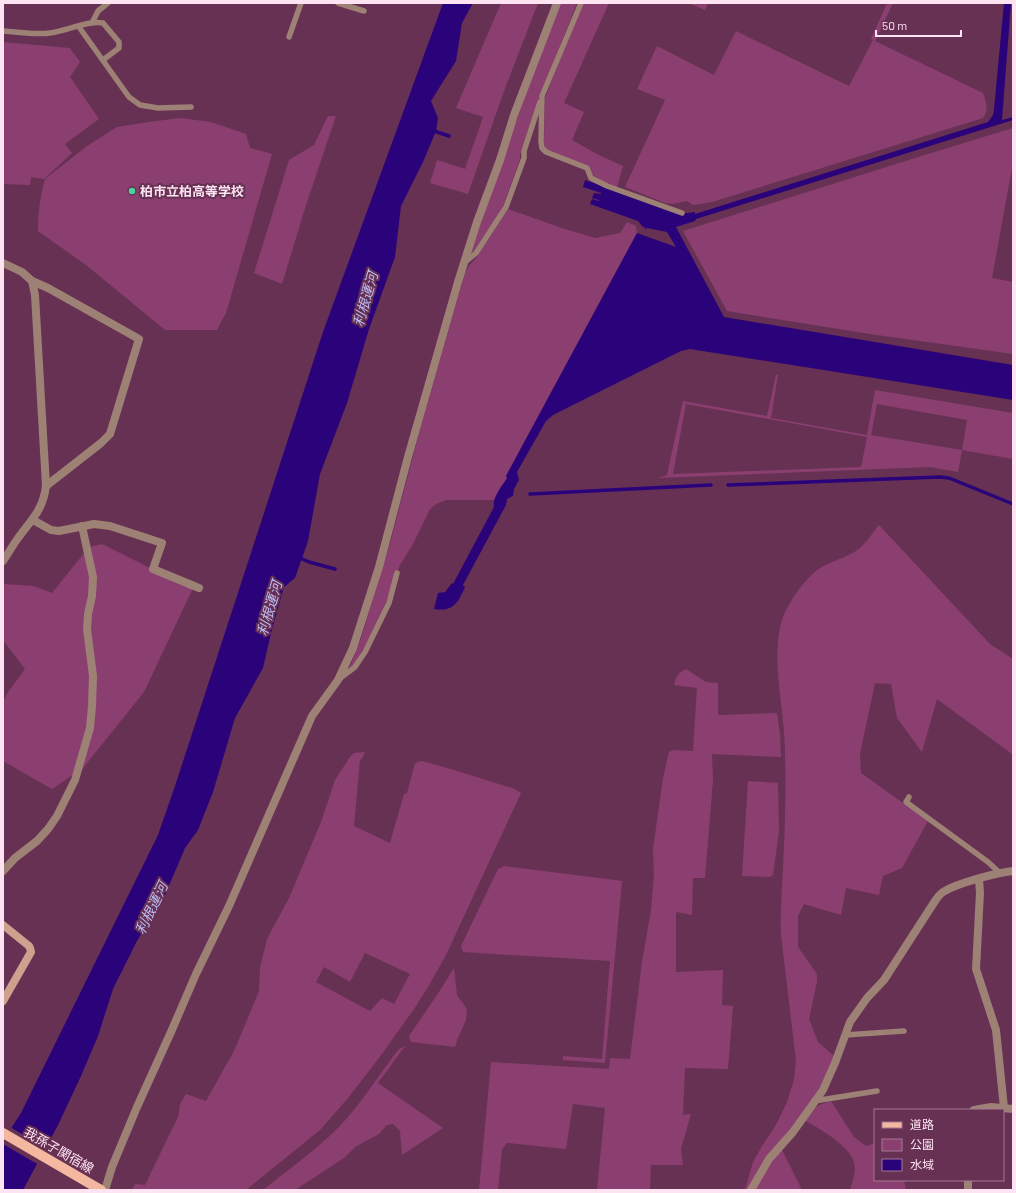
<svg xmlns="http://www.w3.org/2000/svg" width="1016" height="1193" font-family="Barlow,'Noto Sans JP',sans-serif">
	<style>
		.green { fill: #8b3f70; fill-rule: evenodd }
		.water { fill: #2a027a }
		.pier { fill: #673153 }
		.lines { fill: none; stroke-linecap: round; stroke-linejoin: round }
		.stream { stroke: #2a027a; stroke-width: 3.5 }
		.lane { stroke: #9e8175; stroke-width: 5.5 }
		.street { stroke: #9e8175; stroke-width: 8 }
		.secondary { stroke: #cea08d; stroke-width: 8 }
		.primary { stroke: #f3b89f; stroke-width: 10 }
		.poi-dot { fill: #48d49d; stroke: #673153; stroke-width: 1.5 }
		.labels { text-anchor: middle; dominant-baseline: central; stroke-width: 4; stroke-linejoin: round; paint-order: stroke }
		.poi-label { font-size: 13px; font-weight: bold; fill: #fee3f2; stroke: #673153; text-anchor: start }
		.street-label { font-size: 13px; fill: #fee3f2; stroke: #673153 }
		.water-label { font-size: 14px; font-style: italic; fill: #bbbdf6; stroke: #673153 }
	</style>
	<rect width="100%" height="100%" fill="#673153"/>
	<!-- green -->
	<g class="green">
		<path d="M 501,3 L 538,3 L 504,91 L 468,194 L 430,183 L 437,160 L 465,169 L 483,117 L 456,108 Z"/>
		<path d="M 559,3 L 577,3 L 539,98 L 520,155 L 520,159 L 502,209 L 473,252 L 472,252 L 471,251 L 479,225 Z"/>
		<path d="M 582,3 L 609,3 L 564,103 L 584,112 L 572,140 L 599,155 L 623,166 L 617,187 L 601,181 L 593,175 L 589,167 L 546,150 L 545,148 L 544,142 L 545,98 Z"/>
		<path d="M 688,3 L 708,3 L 705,10 Z"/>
		<path d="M 887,3 L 893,3 L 875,41 L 983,93 C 986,101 989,111 983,118 L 712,202 L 693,205 L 687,201 L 672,204 L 665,203 L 625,187 L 665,100 L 637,89 L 657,46 L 714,75 L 736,31 L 849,86 L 873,40 L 871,39 Z"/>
		<path d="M 3,42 L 70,48 L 80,62 L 70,77 L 99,119 L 65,144 L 72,153 L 44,179 L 31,177 L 30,185 L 3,184 Z"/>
		<path d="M 328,116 L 336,116 L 306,205 L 282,284 L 254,273 L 289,160 L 314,145 Z"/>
		<path d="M 180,118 L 211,122 L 246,134 L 250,148 L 272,154 L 226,313 L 217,330 L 165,330 L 86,265 L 38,231 C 38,214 40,196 45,179 L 87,146 L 117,127 L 149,122 Z"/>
		<path d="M 1013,128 L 1013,162 L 992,278 L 1013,282 L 1013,354 L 870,334 L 727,311 L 683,231 L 915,158 Z"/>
		<path d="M 508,209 L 562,228 L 595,238 L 620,233 L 627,222 L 636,226 L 637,233 L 506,476 L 507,478 L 494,500 L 447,500 L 436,504 L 430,509 L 413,544 L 400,565 L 384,607 L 374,628 L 355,664 L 349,669 L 361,639 L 392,536 L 418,437 L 464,276 L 468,267 L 476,258 Z"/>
		<path d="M 776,375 L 778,375 L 771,418 L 867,435 L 875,390 L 1013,413 L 1013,459 L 962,450 L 958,472 L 930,467 L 658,478 L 667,475 L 683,401 L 767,416 ZM 686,404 L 867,437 L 861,467 L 673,474 ZM 877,404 L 967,420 L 962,450 L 871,435 Z"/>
		<path d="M 879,525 L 990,644 L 1013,659 L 1013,756 L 1012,754 L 937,699 L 922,752 L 897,718 L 891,684 L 875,683 L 860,754 L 861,773 L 928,821 L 902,868 L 883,876 L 879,895 L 846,888 L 841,915 L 804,904 L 798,916 L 798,947 L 817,974 L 817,982 L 809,1019 L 818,1042 L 835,1057 L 825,1080 L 749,1190 L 745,1190 L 753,1162 L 762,1146 L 776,1125 L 787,1102 L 794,1080 L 796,1061 L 781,934 C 780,912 782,890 783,868 C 785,829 786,791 785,752 C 785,716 775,680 778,643 C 779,629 782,615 790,603 C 796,592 807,578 817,570 C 829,561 846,559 860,548 C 867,542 873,532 879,525 Z"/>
		<path d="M 102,544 L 162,574 L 193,588 L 144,692 L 83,768 L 52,789 L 3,761 L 3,702 L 8,692 L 25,669 L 3,640 L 3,584 L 34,586 L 52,593 L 89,547 Z"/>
		<path d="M 686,669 L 706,682 L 718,683 L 718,715 L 777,713 L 780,734 L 781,757 L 712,754 L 713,780 L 705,878 L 693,878 L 692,915 L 676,912 L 676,972 L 723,970 L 722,1005 L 733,1006 L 728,1069 L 685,1068 L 683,1115 L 691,1114 L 681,1149 L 683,1165 L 651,1165 L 650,1190 L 597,1190 L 605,1108 L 573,1104 L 566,1149 L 507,1143 L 502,1149 L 498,1190 L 479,1190 L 491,1062 L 609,1069 L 610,1058 L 630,1059 L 642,962 L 651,910 L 654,874 L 653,849 L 663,778 L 669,752 L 674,750 L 693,751 L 697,688 L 674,685 C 676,677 678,673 686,669 Z"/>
		<path d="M 365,752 L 363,757 L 360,760 L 354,826 L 390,843 L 404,794 L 407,793 L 415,763 L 422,761 L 454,770 L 515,789 L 521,793 L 446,955 L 428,987 L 414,1009 L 379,1058 L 348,1098 L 320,1130 L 246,1190 L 132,1190 L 135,1184 L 145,1185 L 178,1117 L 180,1104 L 186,1094 L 206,1101 L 235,1049 L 259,991 L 260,968 L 267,939 L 289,898 L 321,822 L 335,780 L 350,757 L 354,753 ZM 365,953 L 410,974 L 394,1004 L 382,998 L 370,1011 L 316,982 L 324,967 L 350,982 Z"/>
		<path d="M 748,781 L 778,783 L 779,831 L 773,875 L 770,877 L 742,876 Z"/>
		<path d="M 504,866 L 622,881 L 605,1063 L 563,1060 L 563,1056 L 602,1059 L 610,961 L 463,952 L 461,946 L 498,869 Z"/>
		<path d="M 454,968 L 457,995 L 467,1009 L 466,1020 L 457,1040 L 455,1047 L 412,1042 L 410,1040 L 409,1036 L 439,992 Z"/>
		<path d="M 405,1046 L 378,1083 L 443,1128 L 402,1155 L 400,1131 L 393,1124 L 387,1125 L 379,1134 L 355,1147 L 344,1158 L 295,1190 L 263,1190 C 289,1169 316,1150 339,1127 C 360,1105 377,1078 395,1054 L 399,1049 Z"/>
		<path d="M 831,1101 L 854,1137 L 866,1146 L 875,1143 L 875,1180 L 904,1180 L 906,1190 L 850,1190 C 852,1183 855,1175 855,1168 C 855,1148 820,1129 804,1120 C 812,1108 817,1105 831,1101 Z"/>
		<path d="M 780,1150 L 782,1150 L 802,1190 L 754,1190 Z"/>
	</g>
	<!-- water -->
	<g class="water">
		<path d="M 443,3 L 473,3 L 462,23 L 456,61 L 431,101 L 438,118 L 436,131 L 423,162 L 401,206 L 395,257 L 369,329 L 347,403 L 320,474 L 308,541 L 295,578 L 284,587 L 271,633 L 263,668 L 235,718 L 213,792 L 198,830 L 185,848 L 165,895 L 137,941 L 113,989 L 98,1036 L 81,1076 L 58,1125 L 23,1190 L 3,1190 L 3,1141 L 21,1113 L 158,835 L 175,786 L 323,332 Z"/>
		<path d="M 1004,3 L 1011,3 L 1002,120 L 1013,117 L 1013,120 L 696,219 L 695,221 L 676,227 L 724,317 L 1013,365 L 1013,400 L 690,349 L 681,351 L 553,415 L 546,421 L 517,472 L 519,480 L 514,489 L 513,496 L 507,499 L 506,505 L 463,585 L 465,587 C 458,603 453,612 434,609 L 438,593 L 445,592 L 452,583 L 453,584 L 494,507 C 492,498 502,486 507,478 L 506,476 L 637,233 L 676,247 L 667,232 L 647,228 L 646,229 L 642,226 L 638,221 L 590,204 L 592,199 L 599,201 L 599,200 L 592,198 L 594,193 L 601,194 L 601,193 L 583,187 L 585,180 L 680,214 L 695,212 L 695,214 L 988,122 L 993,115 L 994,109 Z"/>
	</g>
	<!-- pier -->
	<path class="pier" d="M 10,1127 L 47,1149 L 39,1165 L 3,1144 L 3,1138 Z"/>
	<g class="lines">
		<!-- stream -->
		<g class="stream">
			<path d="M 431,130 L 449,136"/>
			<path d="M 728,485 L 940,477 L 949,478 L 1013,504"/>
			<path d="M 530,494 L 711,485"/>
			<path d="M 298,557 L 309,562 L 335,569"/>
		</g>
		<!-- lane -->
		<g class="lane">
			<path d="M 338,3 L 364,11"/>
			<path d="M 581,3 L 542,96 L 541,142 L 542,148 L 546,152 L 587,168 L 591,178 L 607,186 L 682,213"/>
			<path d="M 92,23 L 98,11 L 108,3"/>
			<path d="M 79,27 L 129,97 L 140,105 L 158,108 L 191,107"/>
			<path d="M 3,31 C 19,32 35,35 50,33 C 66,31 89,20 103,23 L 119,42 L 119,48 L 103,60"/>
			<path d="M 289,37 L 301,3"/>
			<path d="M 464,263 L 476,253 L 506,207 L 524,158 L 524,151 L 540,102"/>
			<path d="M 339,679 L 355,667 L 365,652 L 389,603 L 397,573"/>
			<path d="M 909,797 L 906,802 L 988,862 L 1001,874"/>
			<path d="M 845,1035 L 904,1031"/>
			<path d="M 814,1101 L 877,1091"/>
		</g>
		<!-- street -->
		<g class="street">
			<path d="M 3,263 L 22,272 L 32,281 L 35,295 L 46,486 C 43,510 32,519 18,538 C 13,545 8,554 3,561"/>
			<path d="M 32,281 L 48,288 L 139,339 L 110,434 L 101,443 L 46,486"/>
			<path d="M 33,520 L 51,530 L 59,531 L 94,524 L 110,526 L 162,543 L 153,569 L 199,588"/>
			<path d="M 3,871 L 15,858 L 37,841 L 48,829 L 57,816 L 75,780 L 90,728 L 92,706 L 93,676 L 87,629 L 88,614 L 92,596 L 93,577 L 82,526"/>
			<path d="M 979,879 L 980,893 L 976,969 L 996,1030 L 1004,1108"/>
			<path d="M 974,1110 L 991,1107 L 1013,1109"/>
			<path d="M 968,1180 L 968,1190"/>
			<path d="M 105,1190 L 112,1167 L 137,1107 L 171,1032 L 196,974 L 229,906 L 312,716 L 338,680 L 353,648 L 379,567 L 408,457 L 458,282 L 477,222 L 500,160 L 514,115 L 557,3"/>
			<path d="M 751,1190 L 769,1159 L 793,1132 L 823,1090 L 835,1063 L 850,1022 L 867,998 L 884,980 L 935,901 C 937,898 940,894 943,892 C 957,883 996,873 1013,871"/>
		</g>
		<!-- secondary -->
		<path class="secondary" d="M 3,925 L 29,946 L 30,948 L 31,952 L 3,1001"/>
		<!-- primary -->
		<path class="primary" d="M 3,1133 L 101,1190"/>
	</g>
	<!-- markers -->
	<circle class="poi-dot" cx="132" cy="191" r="4"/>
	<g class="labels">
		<!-- poi labels -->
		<g class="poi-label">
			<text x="140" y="191">柏市立柏高等学校</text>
		</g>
		<!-- street labels -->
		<g class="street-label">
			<text transform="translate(59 1150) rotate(30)">我孫子関宿線</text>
		</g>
		<!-- water labels -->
		<g class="water-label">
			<text transform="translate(365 299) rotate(-74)">利根運河</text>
			<text transform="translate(269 608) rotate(-74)">利根運河</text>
			<text transform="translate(151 908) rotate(-64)">利根運河</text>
		</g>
	</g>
	<!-- border -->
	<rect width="1016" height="1193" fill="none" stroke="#fee3f2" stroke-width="8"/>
	<!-- legend -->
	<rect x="874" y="1109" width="130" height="72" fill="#673153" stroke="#a37893"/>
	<rect x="882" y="1122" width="20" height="6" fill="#f3b89f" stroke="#a37893"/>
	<text x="910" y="1129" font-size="12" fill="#fee3f2">道路</text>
	<rect x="882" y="1139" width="20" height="12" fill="#8b3f70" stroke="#a37893"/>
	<text x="910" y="1149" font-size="12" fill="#fee3f2">公園</text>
	<rect x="882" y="1159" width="20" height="12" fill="#2a027a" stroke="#a37893"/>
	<text x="910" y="1169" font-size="12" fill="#fee3f2">水域</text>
	<!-- scale -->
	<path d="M876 30v6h85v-6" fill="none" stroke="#fee3f2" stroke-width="2"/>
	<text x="882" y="30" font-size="12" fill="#fee3f2" stroke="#673153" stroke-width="3" paint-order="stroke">50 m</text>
</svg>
